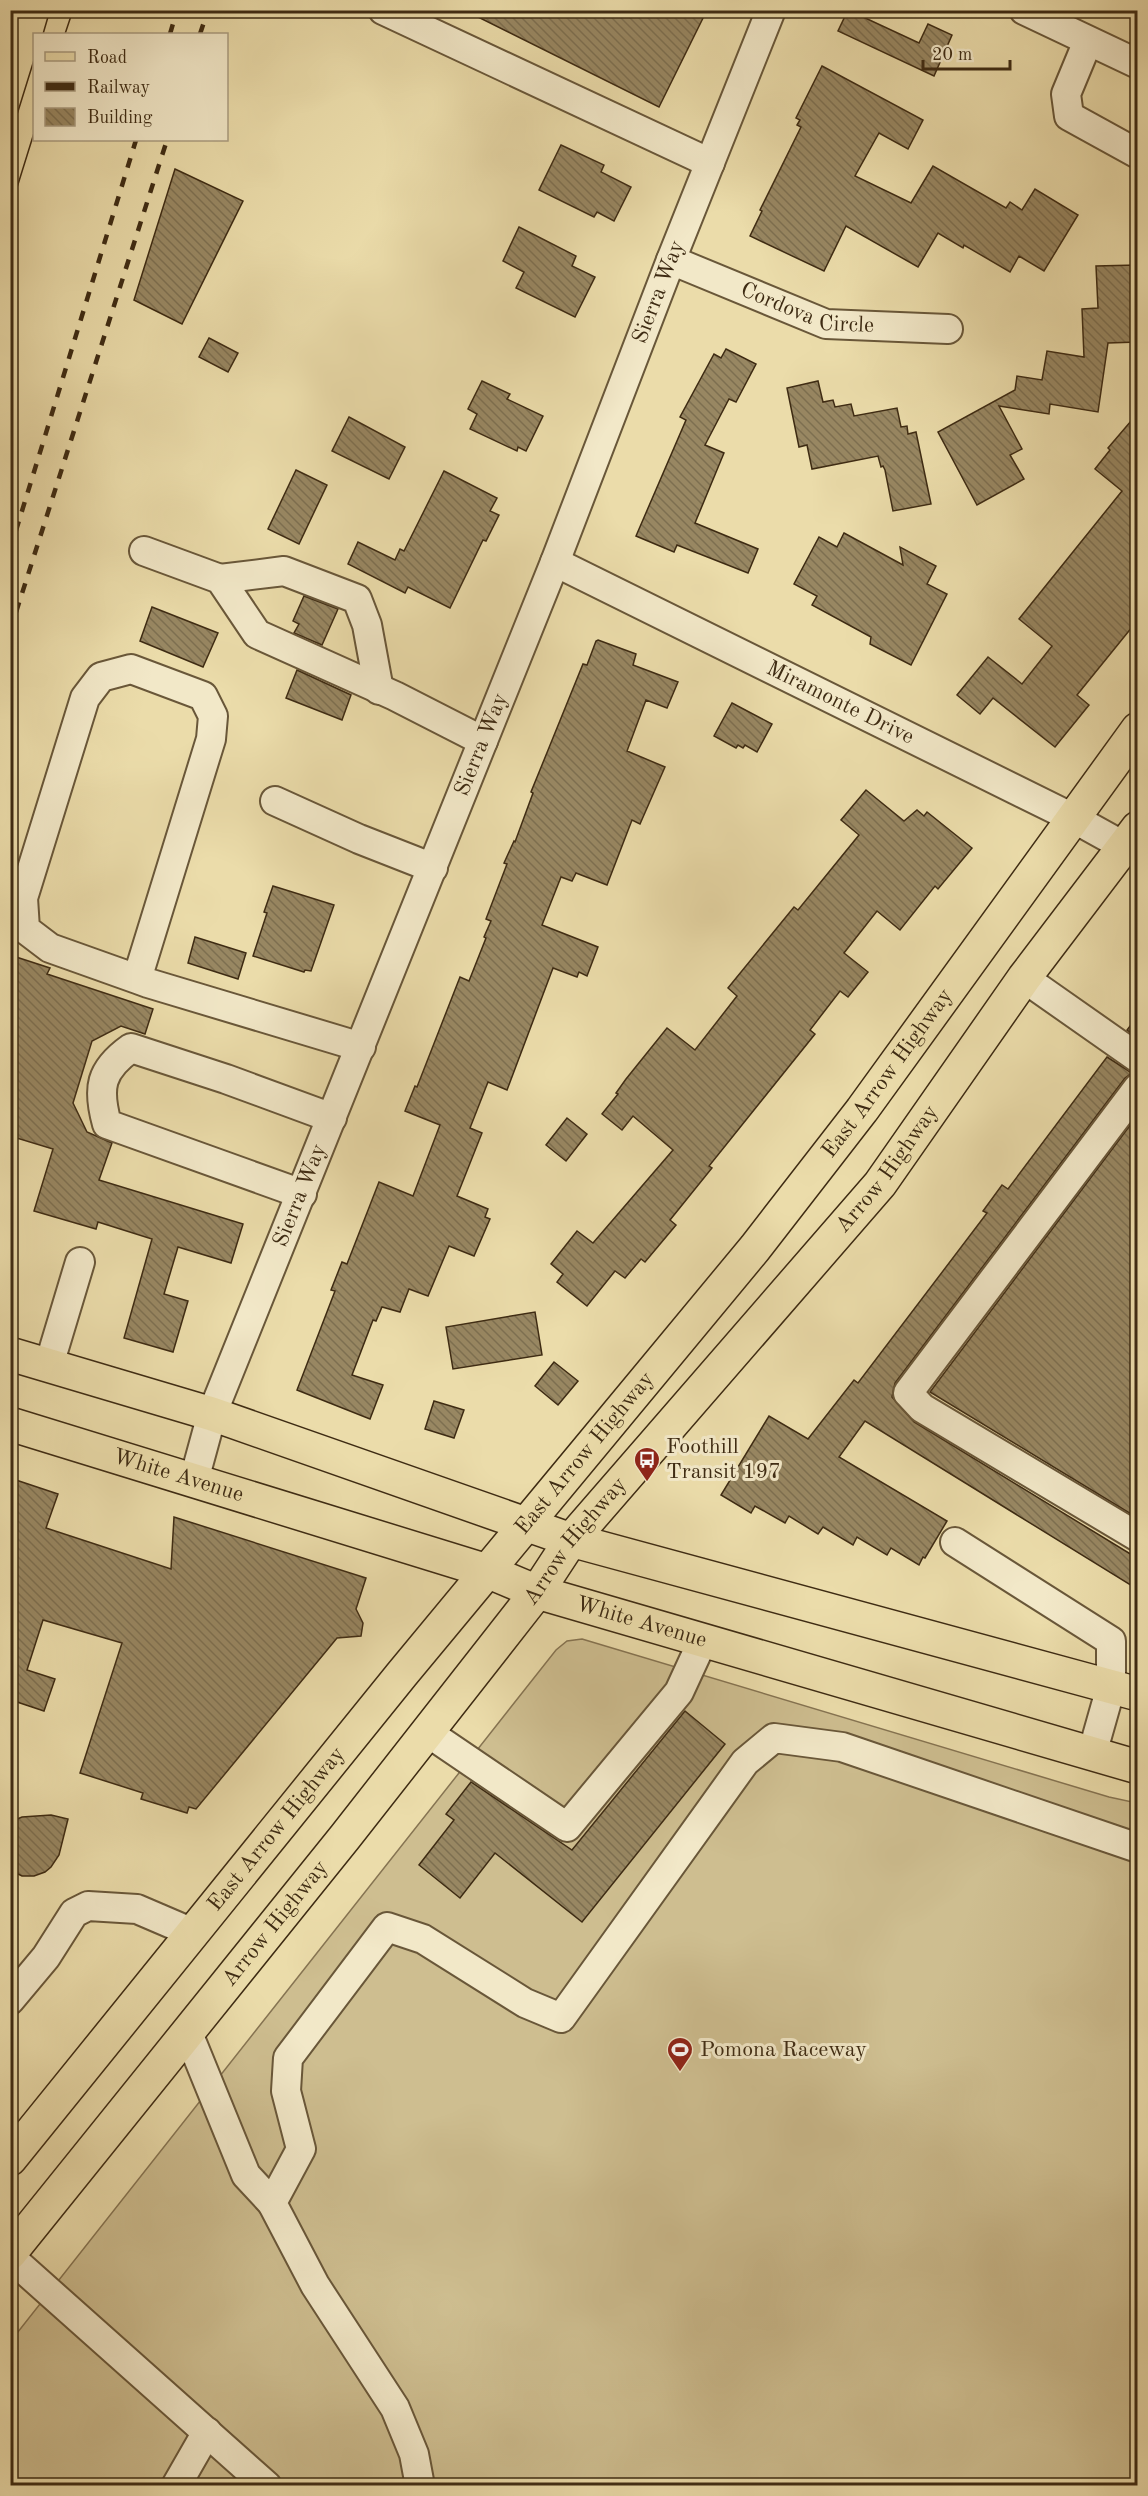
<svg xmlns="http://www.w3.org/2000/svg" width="1148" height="2496" font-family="'Old Standard TT',serif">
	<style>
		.grass { fill: #cebe90; stroke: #867452; stroke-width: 1.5 }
		.building { fill: url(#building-back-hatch); stroke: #3e2b13; stroke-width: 1.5 }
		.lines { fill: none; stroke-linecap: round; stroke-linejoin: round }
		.minor-casing { stroke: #695739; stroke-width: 32 }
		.major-casing { stroke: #3e2b13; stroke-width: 36 }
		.minor { stroke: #f2e8c8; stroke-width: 28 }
		.major { stroke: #ebdcaa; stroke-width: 33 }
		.tram { stroke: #3e2b13; stroke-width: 1.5 }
		.rail { stroke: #3e2b13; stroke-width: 4.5; stroke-dasharray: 10 10; stroke-linecap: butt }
		.labels { text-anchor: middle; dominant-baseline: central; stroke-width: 6; stroke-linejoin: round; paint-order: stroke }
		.street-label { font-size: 22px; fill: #3e2b13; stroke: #f2e8c8 }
		.poi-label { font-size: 22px; fill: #3e2b13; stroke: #f2e8c8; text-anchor: start }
	</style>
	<defs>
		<pattern id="building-back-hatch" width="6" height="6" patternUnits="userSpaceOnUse" patternTransform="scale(1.5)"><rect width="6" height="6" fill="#988762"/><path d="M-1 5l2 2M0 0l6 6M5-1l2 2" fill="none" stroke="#7d6f50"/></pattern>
	</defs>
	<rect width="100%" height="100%" fill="#ebdcaa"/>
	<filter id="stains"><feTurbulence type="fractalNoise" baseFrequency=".00333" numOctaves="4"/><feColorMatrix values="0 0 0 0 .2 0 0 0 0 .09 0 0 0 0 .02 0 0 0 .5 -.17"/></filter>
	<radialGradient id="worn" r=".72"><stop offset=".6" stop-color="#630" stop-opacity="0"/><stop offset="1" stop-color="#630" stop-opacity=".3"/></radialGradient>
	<!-- grass -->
	<path class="grass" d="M 582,1639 L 1109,1797 L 1137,1803 L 1137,2485 L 11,2485 L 10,2342 L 556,1650 L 567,1641 Z"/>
	<!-- building -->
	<g class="building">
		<path d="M 464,10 L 707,10 L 659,107 Z"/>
		<path d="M 848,10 L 919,43 L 928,24 L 952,35 L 934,76 L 838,31 Z"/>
		<path d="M 822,66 L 923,120 L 908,149 L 879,133 L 855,176 L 911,203 L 933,166 L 1006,208 L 1010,202 L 1022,210 L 1035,189 L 1078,215 L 1044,271 L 1019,256 L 1010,272 L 964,245 L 963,248 L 938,233 L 918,267 L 846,226 L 824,271 L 750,236 L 762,211 L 760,210 L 801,127 L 797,125 L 800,120 L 796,118 Z"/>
		<path d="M 561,145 L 604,165 L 601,172 L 631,187 L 614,221 L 597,212 L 594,217 L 539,190 Z"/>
		<path d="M 175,169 L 243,201 L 182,324 L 134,300 Z"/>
		<path d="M 519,227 L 576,256 L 572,266 L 595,277 L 575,317 L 516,288 L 524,272 L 503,261 Z"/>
		<path d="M 1137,265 L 1137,342 L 1108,343 L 1098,412 L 1050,404 L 1049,414 L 999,406 L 1022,449 L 1010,455 L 1024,479 L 977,505 L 938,432 L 1015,390 L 1017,376 L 1042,380 L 1047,351 L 1084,357 L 1082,309 L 1098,308 L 1096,266 Z"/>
		<path d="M 209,338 L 238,353 L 228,372 L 199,357 Z"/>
		<path d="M 726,349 L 756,364 L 736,402 L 729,399 L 705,445 L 724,453 L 695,523 L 758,549 L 748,573 L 677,545 L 674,552 L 636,536 L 686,420 L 680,417 L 714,354 L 721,358 Z"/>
		<path d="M 482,381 L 510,394 L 507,399 L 543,416 L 526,451 L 518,447 L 517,451 L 470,429 L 477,414 L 468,409 Z"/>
		<path d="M 818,381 L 823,402 L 833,400 L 835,407 L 851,404 L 854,416 L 897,408 L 901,427 L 907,426 L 908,434 L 916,432 L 931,504 L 893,511 L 885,470 L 883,466 L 881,467 L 878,456 L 812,469 L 807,445 L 799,447 L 787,388 Z"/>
		<path d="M 1137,414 L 1137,621 L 1077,695 L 1089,705 L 1055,747 L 993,698 L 980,714 L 957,695 L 988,657 L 1022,684 L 1052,646 L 1019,619 L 1122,491 L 1095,469 L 1110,450 L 1108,448 Z"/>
		<path d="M 349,417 L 405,447 L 389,479 L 332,451 Z"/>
		<path d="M 296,470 L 327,485 L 299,544 L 268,529 Z"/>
		<path d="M 444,471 L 497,498 L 490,511 L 499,515 L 486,541 L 483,540 L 450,608 L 408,587 L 405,593 L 348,564 L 358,542 L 395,560 L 400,549 L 404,551 Z"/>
		<path d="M 844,533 L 903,565 L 900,547 L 936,566 L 927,584 L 947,594 L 911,665 L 870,644 L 871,637 L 812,605 L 817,596 L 794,584 L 819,537 L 837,547 Z"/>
		<path d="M 304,596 L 338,609 L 322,645 L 294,633 L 299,624 L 293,621 Z"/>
		<path d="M 152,607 L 218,633 L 203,667 L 140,641 Z"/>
		<path d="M 598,640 L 636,654 L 633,665 L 678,682 L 667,708 L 646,700 L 627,751 L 665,767 L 640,824 L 632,820 L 607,885 L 576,873 L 572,881 L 561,877 L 542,925 L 598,947 L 587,976 L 579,972 L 577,977 L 553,968 L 507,1090 L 488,1082 L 470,1128 L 482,1133 L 457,1196 L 488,1209 L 485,1217 L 490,1219 L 474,1256 L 449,1246 L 428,1296 L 409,1289 L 400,1312 L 382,1307 L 376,1321 L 373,1320 L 352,1375 L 383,1385 L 370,1419 L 297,1390 L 335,1291 L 331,1290 L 342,1262 L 347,1264 L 379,1182 L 413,1196 L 440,1125 L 405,1111 L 415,1086 L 417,1087 L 460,977 L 469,981 L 486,938 L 484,937 L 491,921 L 486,919 L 507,864 L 504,863 L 514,841 L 515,842 L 533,793 L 531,792 L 583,664 L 587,665 L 596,641 Z"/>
		<path d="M 297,670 L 351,695 L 342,720 L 286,698 Z"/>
		<path d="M 732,703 L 772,724 L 757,752 L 745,745 L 743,748 L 738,745 L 736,748 L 714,736 Z"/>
		<path d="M 866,790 L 904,821 L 917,810 L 924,816 L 927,812 L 972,848 L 938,889 L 935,886 L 900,930 L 877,911 L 844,953 L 868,972 L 848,997 L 840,991 L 810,1030 L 815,1034 L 709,1166 L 712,1168 L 670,1220 L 676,1225 L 645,1262 L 641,1259 L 625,1278 L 615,1271 L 587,1306 L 557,1282 L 563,1274 L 551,1264 L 577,1231 L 593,1243 L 673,1150 L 633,1116 L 622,1130 L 602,1114 L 618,1094 L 616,1093 L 626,1079 L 667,1028 L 695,1050 L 737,996 L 728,988 L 794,907 L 798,910 L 859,835 L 841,820 Z"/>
		<path d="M 273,886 L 334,905 L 311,971 L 305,970 L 304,972 L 253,956 L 267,913 L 264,912 Z"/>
		<path d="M 195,937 L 246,953 L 238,979 L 188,963 Z"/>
		<path d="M 10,955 L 50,968 L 47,974 L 153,1009 L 145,1034 L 121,1026 L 92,1041 L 73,1103 L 87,1132 L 112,1143 L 99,1180 L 243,1224 L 231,1263 L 178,1247 L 164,1294 L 188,1301 L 173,1352 L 124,1338 L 152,1239 L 98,1222 L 96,1229 L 34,1211 L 53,1149 L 10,1136 Z"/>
		<path d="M 1137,1017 L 1137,1037 L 1127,1030 Z"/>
		<path d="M 1107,1057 L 1132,1073 L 1125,1078 L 895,1383 L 892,1397 L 914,1422 L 1137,1558 L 1137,1589 L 865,1421 L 839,1457 L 947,1521 L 925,1558 L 923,1557 L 919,1565 L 891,1548 L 887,1555 L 857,1537 L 853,1545 L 823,1527 L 818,1534 L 789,1516 L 785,1523 L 755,1506 L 751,1513 L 721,1495 L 769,1416 L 808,1439 L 854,1380 L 858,1383 L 987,1213 L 983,1211 L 1002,1185 L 1008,1189 Z"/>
		<path d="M 1137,1116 L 1137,1505 L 1131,1514 L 930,1392 Z"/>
		<path d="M 567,1118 L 587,1134 L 566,1161 L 546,1145 Z"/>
		<path d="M 535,1312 L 542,1355 L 453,1369 L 446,1327 Z"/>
		<path d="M 554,1362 L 578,1381 L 558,1405 L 535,1386 Z"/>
		<path d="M 434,1401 L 464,1410 L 454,1438 L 425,1429 Z"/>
		<path d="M 10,1478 L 58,1494 L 46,1528 L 171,1569 L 174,1517 L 366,1578 L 356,1609 L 363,1623 L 361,1636 L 337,1638 L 196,1809 L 189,1807 L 187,1813 L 141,1799 L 143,1793 L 80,1773 L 122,1643 L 43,1620 L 27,1670 L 55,1679 L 44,1711 L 17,1702 L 15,1707 L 10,1706 Z"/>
		<path d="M 685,1711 L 725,1744 L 582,1922 L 495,1853 L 460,1898 L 419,1865 L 454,1820 L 446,1814 L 471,1782 L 572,1850 Z"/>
		<path d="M 51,1815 L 68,1819 L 59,1855 L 51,1867 L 45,1872 L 34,1876 L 22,1876 L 10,1870 L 10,1822 L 22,1817 Z"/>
	</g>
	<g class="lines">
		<defs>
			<g id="minor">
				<path d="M 383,10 L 710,163"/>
				<path d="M 1024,10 L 1138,64"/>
				<path d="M 1088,41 L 1066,94 L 1069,116 L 1138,154"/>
				<path id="s1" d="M 671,260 L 826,324 L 948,329"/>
				<path d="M 144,551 L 220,579 L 257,634 L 395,696 L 483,741"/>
				<path id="s2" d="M 555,562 L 1073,818 L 1138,854"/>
				<path d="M 220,579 L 284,571 L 357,599 L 367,625 L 379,690"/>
				<path d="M 275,801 L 359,839 L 433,868"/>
				<path d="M 1024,978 L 1138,1058"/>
				<path d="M 137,979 L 211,739 L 213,716 L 203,696 L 131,669 L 101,677 L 85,698 L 23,898 L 25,929 L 50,948 L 137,979 L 148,983 L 361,1047"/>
				<path d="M 1138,1088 L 908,1393 L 922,1408 L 1138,1537"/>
				<path d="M 302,1194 L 107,1124 C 97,1088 100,1070 131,1048 L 226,1079 L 332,1118"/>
				<path d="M 49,1365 L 80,1262"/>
				<path id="s3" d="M 194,1480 L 212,1414 L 555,562 L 671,260 L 771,10"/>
				<path d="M 955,1542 L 1111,1641 L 1111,1687 L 1092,1754"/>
				<path d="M 427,1732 L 567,1827 L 679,1692 L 703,1640"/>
				<path d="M 10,2000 L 46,1957 L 74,1913 L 88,1906 L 137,1909 L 193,1933"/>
				<path d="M 188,2033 L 246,2175 L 272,2203"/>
				<path d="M 10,2257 L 267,2486"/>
				<path d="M 176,2486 L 207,2432"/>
				<path d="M 420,2486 L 414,2454 L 395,2408 L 315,2285 L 272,2203 L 301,2149 L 286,2091 L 288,2058 L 387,1927 L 423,1939 L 525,2003 L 561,2018 L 745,1762 L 774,1738 L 842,1747 L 1138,1848"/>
			</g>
			<g id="major">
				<path d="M 10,1354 L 212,1414 L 571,1540 L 1138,1694"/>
				<path id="s4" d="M 10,1424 L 487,1571 L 537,1592 L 1138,1767"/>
				<path id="s5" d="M 10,2159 L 402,1674 L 755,1248 L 862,1110 L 1138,729"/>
				<path id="s6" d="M 10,2253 L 345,1837 L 537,1592 L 571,1540 L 880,1184 L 1024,978 L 1138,828"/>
			</g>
		</defs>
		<!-- minor casing -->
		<use href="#minor" class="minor-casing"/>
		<!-- major casing -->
		<use href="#major" class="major-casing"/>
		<!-- minor -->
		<use href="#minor" class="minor"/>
		<!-- major -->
		<use href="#major" class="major"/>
		<!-- tram -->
		<g class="tram">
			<path d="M 43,34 L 50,10"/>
			<path d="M 65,34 L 73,10"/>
			<path d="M 10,137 L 34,60"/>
			<path d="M 10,210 L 34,133"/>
		</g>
		<!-- rail -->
		<g class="rail">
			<path d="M 170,34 L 177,10"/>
			<path d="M 200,34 L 208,10"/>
			<path d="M 10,37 L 19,10"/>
			<path d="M 10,550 L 136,140"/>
			<path d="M 10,631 L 167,140"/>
		</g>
	</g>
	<!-- icons -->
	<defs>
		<symbol id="bus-pin" viewBox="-11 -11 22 30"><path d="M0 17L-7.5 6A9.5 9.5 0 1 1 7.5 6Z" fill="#8f2418" stroke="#f2e8c8"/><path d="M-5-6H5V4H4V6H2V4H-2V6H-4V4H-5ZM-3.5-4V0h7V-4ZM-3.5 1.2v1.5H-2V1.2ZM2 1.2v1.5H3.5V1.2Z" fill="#fff"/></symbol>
		<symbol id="stadium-pin" viewBox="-11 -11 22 30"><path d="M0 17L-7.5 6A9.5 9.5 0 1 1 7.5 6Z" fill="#8f2418" stroke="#f2e8c8"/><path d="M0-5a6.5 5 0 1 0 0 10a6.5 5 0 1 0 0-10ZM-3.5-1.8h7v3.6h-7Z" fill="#fff"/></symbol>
	</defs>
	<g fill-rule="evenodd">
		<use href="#bus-pin" x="632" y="1445" width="30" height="40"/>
		<use href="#stadium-pin" x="665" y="2035" width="30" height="40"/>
	</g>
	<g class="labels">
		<!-- street labels -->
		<g class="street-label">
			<text stroke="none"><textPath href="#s3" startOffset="1276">Sierra Way</textPath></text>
			<text stroke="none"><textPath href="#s1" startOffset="146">Cordova Circle</textPath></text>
			<text stroke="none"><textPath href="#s2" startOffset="318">Miramonte Drive</textPath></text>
			<text stroke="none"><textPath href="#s3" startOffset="790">Sierra Way</textPath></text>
			<text stroke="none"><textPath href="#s5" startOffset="1396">East Arrow Highway</textPath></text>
			<text stroke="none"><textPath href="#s6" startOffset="1395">Arrow Highway</textPath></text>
			<text stroke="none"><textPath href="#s3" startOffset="304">Sierra Way</textPath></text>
			<text stroke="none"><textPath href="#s5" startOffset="910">East Arrow Highway</textPath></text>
			<text stroke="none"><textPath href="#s4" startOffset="176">White Avenue</textPath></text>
			<text stroke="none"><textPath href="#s6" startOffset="909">Arrow Highway</textPath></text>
			<text stroke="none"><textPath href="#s4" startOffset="662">White Avenue</textPath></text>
			<text stroke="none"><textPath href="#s5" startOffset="424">East Arrow Highway</textPath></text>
			<text stroke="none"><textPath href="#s6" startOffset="423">Arrow Highway</textPath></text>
		</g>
		<!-- poi labels -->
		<g class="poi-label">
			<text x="666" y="1447">Foothill<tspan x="666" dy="25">Transit 197</tspan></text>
			<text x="700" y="2050">Pomona Raceway</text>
		</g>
	</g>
	<!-- margin -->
	<rect width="1148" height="2496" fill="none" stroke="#ebdcaa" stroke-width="36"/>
	<rect x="12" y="12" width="1124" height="2472" fill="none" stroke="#3e2b13" stroke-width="3"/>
	<rect x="18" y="18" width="1112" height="2460" fill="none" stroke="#3e2b13" stroke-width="1.5"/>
	<!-- legend -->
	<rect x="33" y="33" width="195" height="108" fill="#f2e8c8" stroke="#aa9c80" stroke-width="1.5"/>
	<rect x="45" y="52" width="30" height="9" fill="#ebdcaa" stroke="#aa9c80" stroke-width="1.5"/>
	<text x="87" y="63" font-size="18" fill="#3e2b13">Road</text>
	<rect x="45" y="82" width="30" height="9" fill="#3e2b13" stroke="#aa9c80" stroke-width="1.5"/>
	<text x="87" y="93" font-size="18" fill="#3e2b13">Railway</text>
	<rect x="45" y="108" width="30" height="18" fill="url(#building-back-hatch)" stroke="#aa9c80" stroke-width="1.5"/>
	<text x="87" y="123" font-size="18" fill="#3e2b13">Building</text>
	<!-- scale -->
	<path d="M923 60v9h87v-9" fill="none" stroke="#3e2b13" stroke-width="3"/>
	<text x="932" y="60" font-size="18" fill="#3e2b13" stroke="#f2e8c8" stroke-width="4.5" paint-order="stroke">20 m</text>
	<rect width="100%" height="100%" filter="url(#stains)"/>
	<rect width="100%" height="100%" fill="url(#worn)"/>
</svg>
